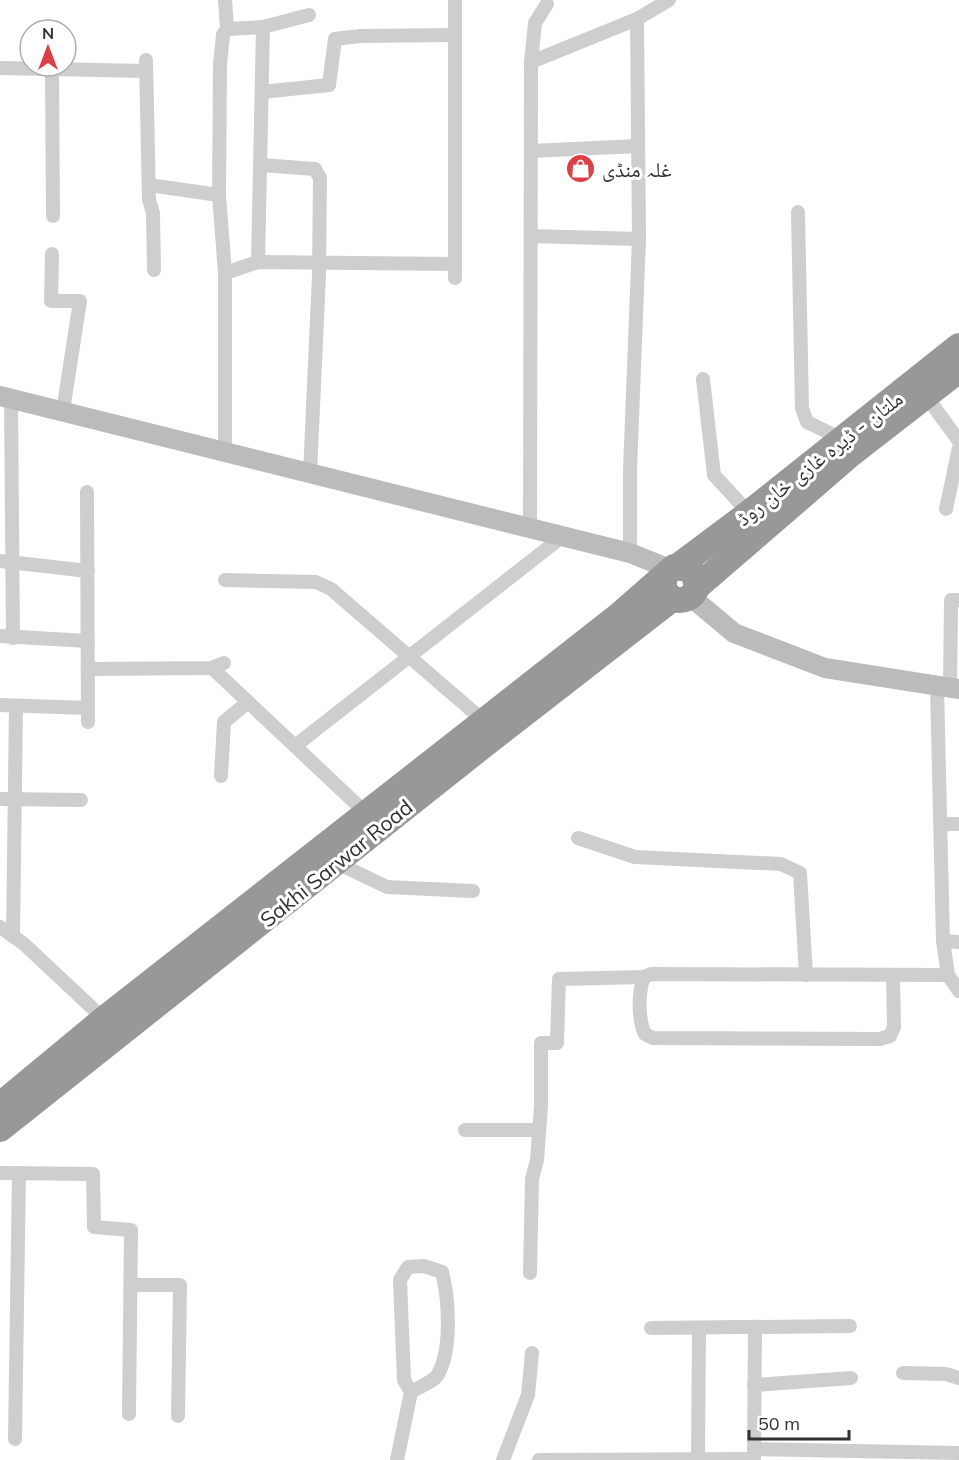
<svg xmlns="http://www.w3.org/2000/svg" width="959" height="1460" font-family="Mulish,'Noto Naskh Arabic',sans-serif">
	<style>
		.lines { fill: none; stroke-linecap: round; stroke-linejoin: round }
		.street { stroke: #cecece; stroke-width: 14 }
		.secondary { stroke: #bbb; stroke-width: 20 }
		.highway { stroke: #989898; stroke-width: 26 }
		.labels { text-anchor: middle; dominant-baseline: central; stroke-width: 6; stroke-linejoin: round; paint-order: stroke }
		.poi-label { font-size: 21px; fill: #313131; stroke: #fff; text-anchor: start }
		.street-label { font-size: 21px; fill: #313131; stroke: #fff }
	</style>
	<rect width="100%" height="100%" fill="#fff"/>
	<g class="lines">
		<!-- street -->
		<g class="street">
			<path d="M 225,0 L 227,29 L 223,35 L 220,64 L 219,195 L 225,273 L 225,452"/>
			<path d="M 227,29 L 263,27 L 309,15"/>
			<path d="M 146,60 L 149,200 L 153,213 L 154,270"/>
			<path d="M 531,62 L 637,19 L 669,0"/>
			<path d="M 0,68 L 146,71"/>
			<path d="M 52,69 L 53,216"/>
			<path d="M 262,92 L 329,85 L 335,39 L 360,36 L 455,35"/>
			<path d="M 531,151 L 638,146"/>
			<path d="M 261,165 L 315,169 L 320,178 L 319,275 L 310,473"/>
			<path d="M 149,185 L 219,195"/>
			<path d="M 798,212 L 802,408 L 807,422 L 842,439"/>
			<path d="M 531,236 L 639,239"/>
			<path d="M 52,254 L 51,301 L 80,301 L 63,411"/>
			<path d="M 258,262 L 263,27"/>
			<path d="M 225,273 L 258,262 L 454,264"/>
			<path d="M 455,278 L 455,0"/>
			<path d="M 703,379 L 714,475 L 749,513"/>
			<path d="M 926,396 L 959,441"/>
			<path d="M 11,398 L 13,638"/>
			<path d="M 87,492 L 88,722"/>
			<path d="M 946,509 L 959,448"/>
			<path d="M 530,528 L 531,62 L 535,23 L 547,4"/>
			<path d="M 630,553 L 630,470 L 639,239 L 637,19"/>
			<path d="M 0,561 L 88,571"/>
			<path d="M 225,580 L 316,582 L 331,589 L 485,722"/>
			<path d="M 0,636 L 88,641"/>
			<path d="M 212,668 L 367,814"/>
			<path d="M 88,669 L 212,668 L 224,663"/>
			<path d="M 937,687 L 943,941 L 948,975 L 959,991"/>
			<path d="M 950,688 L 951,600 L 959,600"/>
			<path d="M 0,705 L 88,708"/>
			<path d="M 295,746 L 563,536"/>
			<path d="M 221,776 L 224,722 L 248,702"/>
			<path d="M 0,799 L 81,800"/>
			<path d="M 941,824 L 959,824"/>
			<path d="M 578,838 L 635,857 L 781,864 L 800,873 L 806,975"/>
			<path d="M 337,863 L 387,887 L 473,891"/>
			<path d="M 0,927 L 24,944 L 104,1019"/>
			<path d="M 13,936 L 16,706"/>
			<path d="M 943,941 L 959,942"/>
			<path d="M 644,977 C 638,992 638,1020 645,1034 L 653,1038 L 880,1039 L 890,1036 L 894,1027 L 893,975"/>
			<path d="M 465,1130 L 539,1130"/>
			<path d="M 0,1173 L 93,1174 L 94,1227 L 131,1230 L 129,1414"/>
			<path d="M 530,1273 L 532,1179 L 537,1160 L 541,1106 L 541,1043 L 557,1043 L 559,979 L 644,977 L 651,974 L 948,975"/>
			<path d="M 131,1285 L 180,1285 L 178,1416"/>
			<path d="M 651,1328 L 850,1326"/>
			<path d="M 903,1373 L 946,1374 L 959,1378"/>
			<path d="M 754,1385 L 851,1378"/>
			<path d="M 15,1439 L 19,1173"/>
			<path d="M 754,1449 L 959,1453"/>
			<path d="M 754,1458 L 755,1327"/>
			<path d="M 698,1459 L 699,1328"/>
			<path d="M 397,1460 L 411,1392 C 419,1387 434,1382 438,1374 C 452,1350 449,1299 442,1272 L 424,1266 L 408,1267 L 400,1280 L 404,1380 L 411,1392"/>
			<path d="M 503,1460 L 528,1395 L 532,1353"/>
			<path d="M 539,1460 L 754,1459"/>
		</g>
		<!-- secondary -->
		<g class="secondary">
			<path d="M 0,396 L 630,553 L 670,569"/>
			<path d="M 691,597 L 734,633 L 825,668 L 959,689"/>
		</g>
		<!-- highway -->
		<g class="highway">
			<path d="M 677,567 L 749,513 L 959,346"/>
			<path d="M 697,587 L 851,454 L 959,370"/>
			<path d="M 0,1105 L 104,1019 L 618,616 L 674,567 L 690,569 L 694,574 L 697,587 C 693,598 684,602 672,599 L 664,590 L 664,577"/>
			<path d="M 0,1129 L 489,741 L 672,599"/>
		</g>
	</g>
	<!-- icons -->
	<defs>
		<symbol id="shop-disc" viewBox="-11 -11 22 22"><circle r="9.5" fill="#db4047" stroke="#fff"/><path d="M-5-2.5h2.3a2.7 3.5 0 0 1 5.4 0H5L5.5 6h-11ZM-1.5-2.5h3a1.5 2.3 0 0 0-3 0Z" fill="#fff"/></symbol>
	</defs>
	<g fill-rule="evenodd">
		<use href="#shop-disc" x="564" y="152" width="33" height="33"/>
	</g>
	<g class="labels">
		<!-- poi labels -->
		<g class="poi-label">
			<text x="602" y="169">غلہ منڈی</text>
		</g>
		<!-- street labels -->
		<g class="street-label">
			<text transform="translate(819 458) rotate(-38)">ملتان - ڈیرہ غازی خان روڈ</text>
			<text transform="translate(336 863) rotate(-39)">Sakhi Sarwar Road</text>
		</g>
	</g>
	<!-- north arrow -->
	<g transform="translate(48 48)"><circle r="28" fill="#ffffff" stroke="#adadad" stroke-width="1.5"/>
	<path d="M0-4.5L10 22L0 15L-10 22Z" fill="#db4047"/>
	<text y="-9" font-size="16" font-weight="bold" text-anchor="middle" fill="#313131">N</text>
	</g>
	<!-- scale -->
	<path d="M749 1430v9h100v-9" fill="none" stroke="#313131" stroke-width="3"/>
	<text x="758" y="1430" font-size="18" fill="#313131" stroke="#ffffff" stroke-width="4.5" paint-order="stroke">50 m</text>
</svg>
